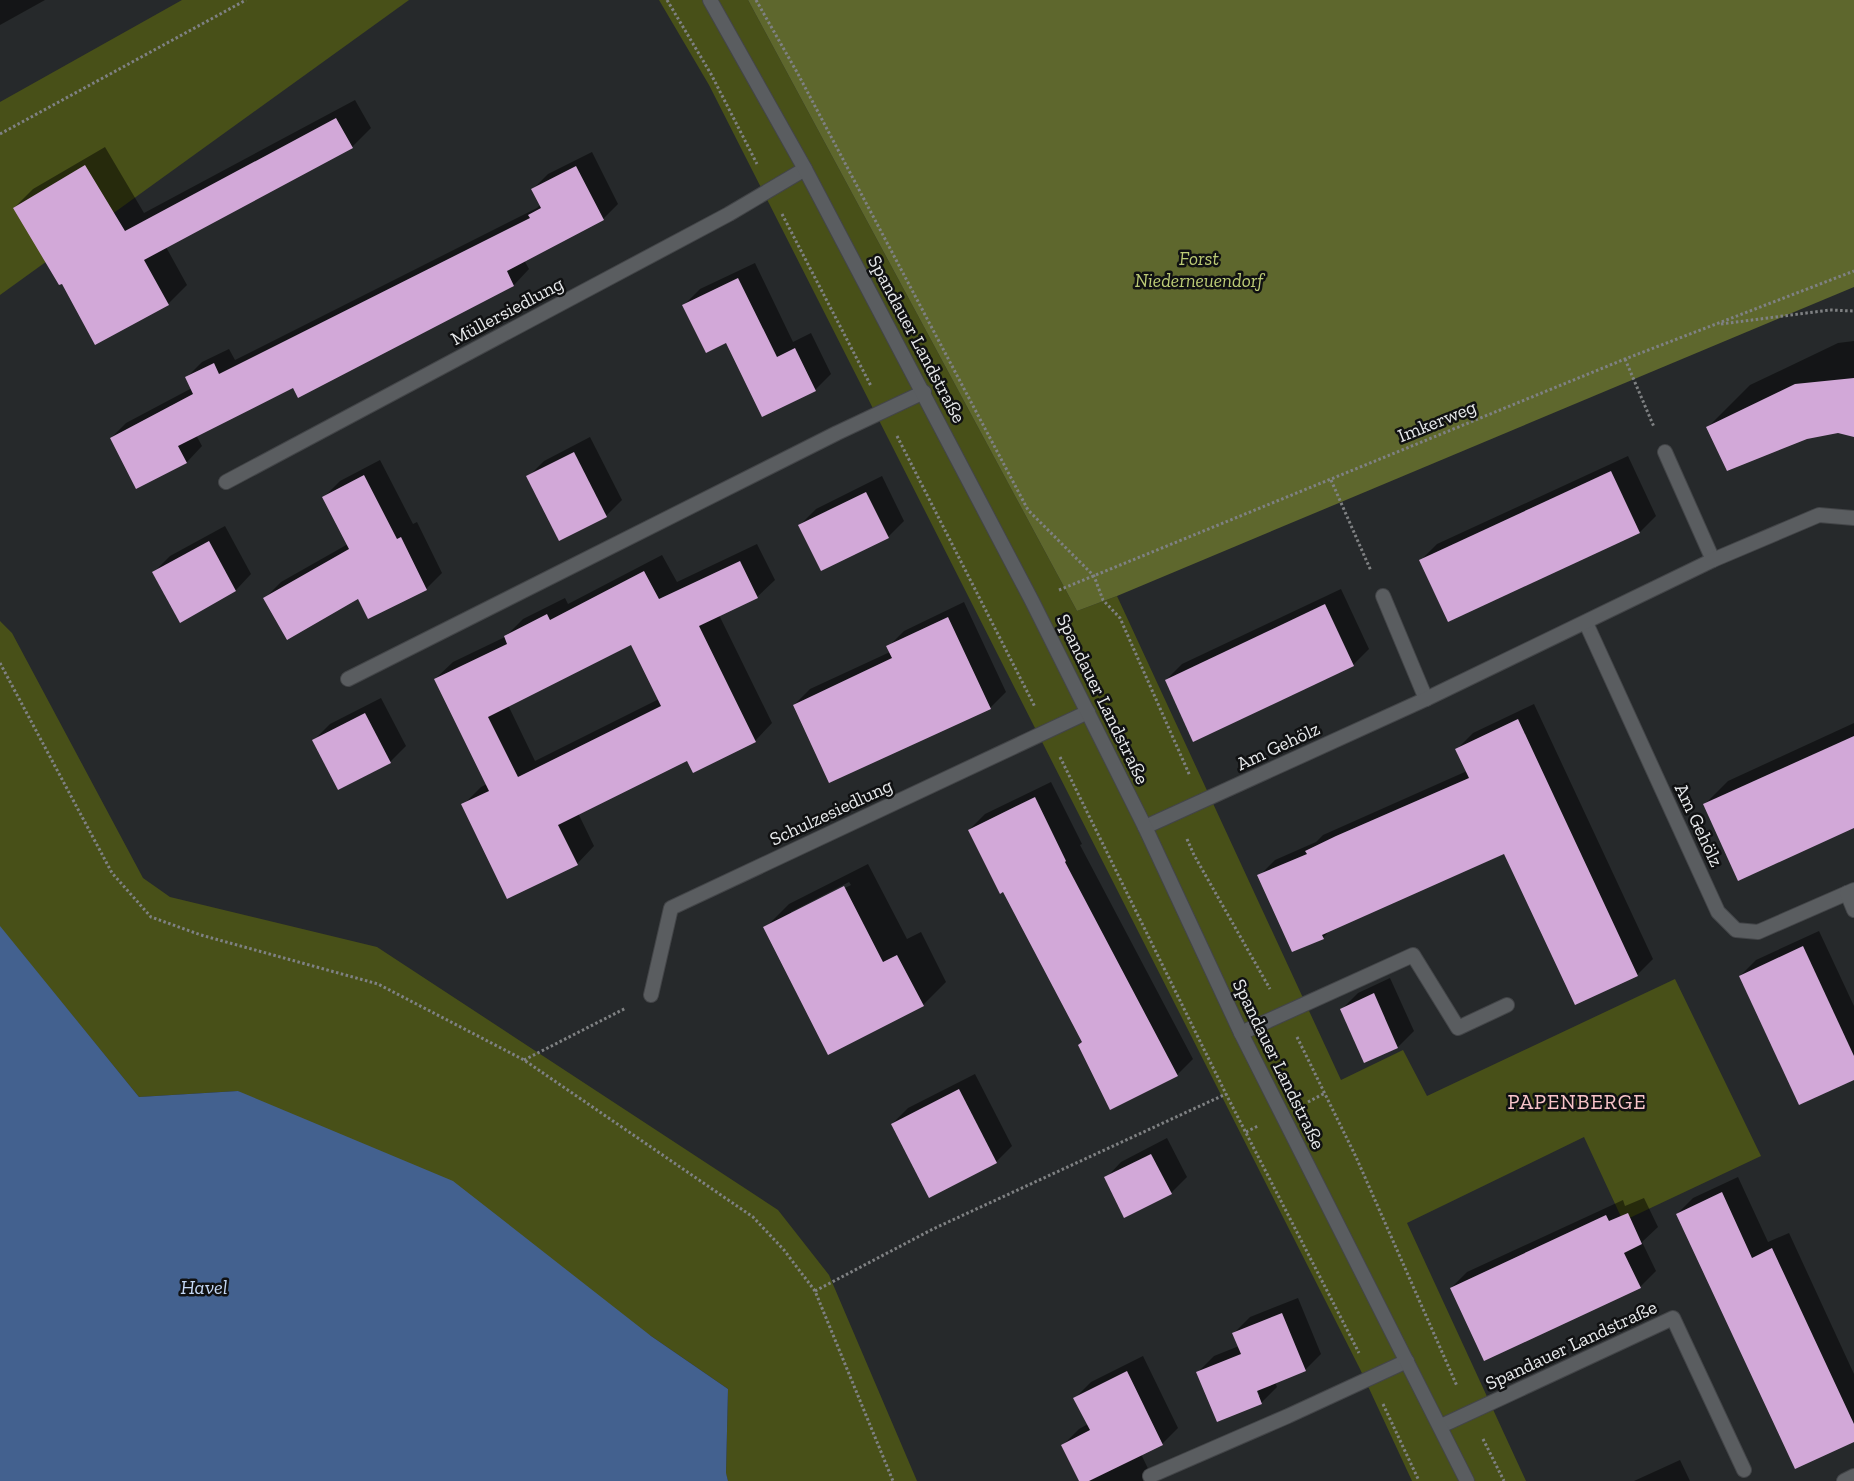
<svg xmlns="http://www.w3.org/2000/svg" width="1854" height="1481" font-family="'Zilla Slab',serif">
	<style>
		.green { fill: #485018 }
		.forest { fill: #5e672d }
		.water { fill: #43618f }
		.shadow { fill: #0007; fill-rule: evenodd }
		.building { fill: #d2a8d8; fill-rule: evenodd }
		.lines { fill: none; stroke-linecap: round; stroke-linejoin: round }
		.service-casing { stroke: #434548; stroke-width: 16 }
		.minor-casing { stroke: #434548; stroke-width: 16 }
		.secondary-casing { stroke: #434548; stroke-width: 16 }
		.path { stroke: #7f8183; stroke-width: 3; stroke-dasharray: 2.5 2.5; stroke-linecap: butt }
		.service { stroke: #5a5d60; stroke-width: 14 }
		.minor { stroke: #5a5d60; stroke-width: 14 }
		.secondary { stroke: #5a5d60; stroke-width: 14 }
		.labels { text-anchor: middle; dominant-baseline: central; stroke-width: 5; stroke-linejoin: round; paint-order: stroke }
		.park-label { font-size: 19px; font-style: italic; fill: #bdcc76; stroke: #101112 }
		.street-label { font-size: 19px; fill: #e8eaec; stroke: #101112 }
		.water-label { font-size: 20px; font-style: italic; fill: #c5d8f5; stroke: #101112 }
		.quarter-label { font-size: 21px; letter-spacing: 1px; fill: #f9c5c9; stroke: #101112 }
	</style>
	<rect width="100%" height="100%" fill="#26292b"/>
	<!-- green -->
	<g class="green">
		<path d="M 182,0 L 409,0 L 0,295 L 0,102 Z"/>
		<path d="M 659,0 L 748,0 L 1077,611 L 1117,596 L 1341,1080 L 1403,1050 L 1427,1096 L 1675,979 L 1761,1156 L 1623,1221 L 1584,1137 L 1407,1223 L 1526,1481 L 1412,1481 L 1360,1369 L 709,85 Z"/>
		<path d="M 0,621 L 12,633 L 143,878 L 170,897 L 377,947 L 778,1210 L 829,1275 L 917,1481 L 728,1481 L 726,1474 L 728,1389 L 651,1336 L 238,1091 L 139,1097 L 0,927 Z"/>
	</g>
	<!-- forest -->
	<path class="forest" d="M 748,0 L 1854,0 L 1854,287 L 1117,596 L 1077,611 Z"/>
	<!-- water -->
	<path class="water" d="M 0,926 L 139,1097 L 238,1091 L 453,1181 L 651,1336 L 728,1389 L 726,1473 L 728,1481 L 0,1481 Z"/>
	<!-- shadow -->
	<g class="shadow">
		<path d="M 0,0 L 45,0 L 0,25 Z"/>
		<path d="M 355,100 L 371,128 L 352,147 L 166,247 L 187,285 L 168,304 L 62,282 L 14,208 L 33,189 L 105,147 L 144,213 Z"/>
		<path d="M 592,152 L 618,204 L 603,219 L 524,260 L 529,269 L 514,285 L 299,396 L 293,386 L 196,435 L 202,446 L 187,462 L 137,487 L 111,438 L 126,423 L 192,388 L 186,378 L 202,362 L 229,349 L 235,360 L 537,208 L 540,205 L 533,189 L 548,174 Z"/>
		<path d="M 755,263 L 793,342 L 811,333 L 831,374 L 815,390 L 726,342 L 684,305 L 700,289 Z"/>
		<path d="M 1854,341 L 1854,436 L 1838,431 L 1708,427 L 1750,385 L 1838,343 Z"/>
		<path d="M 590,437 L 622,500 L 606,516 L 528,477 L 544,461 Z"/>
		<path d="M 1628,456 L 1656,516 L 1640,532 L 1449,620 L 1421,560 L 1437,544 Z"/>
		<path d="M 380,460 L 413,524 L 417,522 L 442,573 L 426,589 L 358,598 L 265,598 L 281,582 L 348,544 L 324,497 L 340,481 Z"/>
		<path d="M 882,476 L 904,521 L 888,537 L 800,525 L 816,509 Z"/>
		<path d="M 225,526 L 251,574 L 236,590 L 181,621 L 154,572 L 170,556 Z"/>
		<path d="M 757,544 L 775,580 L 757,597 L 719,615 L 772,723 L 755,741 L 688,759 L 578,813 L 594,846 L 577,864 L 463,805 L 481,787 L 487,784 L 435,679 L 453,662 L 505,637 L 523,619 L 565,598 L 568,604 L 662,555 L 677,582 ZM 632,644 L 659,699 L 535,761 L 508,705 Z"/>
		<path d="M 1341,589 L 1369,649 L 1353,665 L 1166,680 L 1182,664 Z"/>
		<path d="M 964,602 L 1006,692 L 990,708 L 794,705 L 810,689 L 890,652 L 888,647 L 904,631 Z"/>
		<path d="M 381,698 L 406,746 L 390,762 L 314,740 L 330,724 Z"/>
		<path d="M 1534,704 L 1653,959 L 1637,975 L 1505,853 L 1330,930 L 1323,938 L 1259,876 L 1275,860 L 1316,842 L 1323,835 L 1467,771 L 1457,749 L 1473,733 Z"/>
		<path d="M 1854,723 L 1854,826 L 1704,805 L 1728,781 Z"/>
		<path d="M 1051,782 L 1082,844 L 1080,845 L 1193,1059 L 1177,1075 L 1083,1041 L 1004,890 L 969,830 L 985,814 Z"/>
		<path d="M 868,864 L 907,939 L 921,932 L 946,982 L 923,1005 L 765,928 L 789,904 ZM 849,882 L 851,885 L 791,915 L 791,912 Z"/>
		<path d="M 1819,931 L 1854,1006 L 1854,1078 L 1740,976 L 1756,960 Z"/>
		<path d="M 1390,978 L 1414,1031 L 1398,1047 L 1365,1061 L 1342,1009 L 1358,993 Z"/>
		<path d="M 975,1074 L 1012,1146 L 996,1162 L 892,1124 L 908,1108 Z"/>
		<path d="M 1167,1138 L 1187,1177 L 1171,1193 L 1106,1178 L 1121,1162 Z"/>
		<path d="M 1738,1177 L 1768,1242 L 1789,1233 L 1854,1374 L 1854,1440 L 1677,1214 L 1693,1198 Z"/>
		<path d="M 1644,1198 L 1658,1227 L 1642,1242 L 1656,1271 L 1640,1287 L 1451,1288 L 1467,1272 L 1623,1200 L 1625,1206 Z"/>
		<path d="M 1298,1298 L 1321,1354 L 1305,1370 L 1275,1382 L 1277,1387 L 1261,1403 L 1198,1372 L 1214,1356 L 1239,1346 L 1234,1333 L 1250,1317 ZM 1255,1385 L 1260,1396 L 1257,1396 Z"/>
		<path d="M 1143,1356 L 1178,1428 L 1162,1444 L 1141,1454 L 1154,1481 L 1080,1481 L 1063,1445 L 1079,1429 L 1088,1424 L 1075,1398 L 1091,1382 Z"/>
		<path d="M 1680,1460 L 1690,1481 L 1634,1481 Z"/>
	</g>
	<!-- building -->
	<g class="building">
		<path d="M 336,118 L 353,148 L 144,260 L 169,305 L 95,345 L 62,284 L 59,285 L 13,208 L 85,165 L 125,231 Z"/>
		<path d="M 576,166 L 604,220 L 507,271 L 514,286 L 298,398 L 293,388 L 178,446 L 187,463 L 136,489 L 110,438 L 193,394 L 185,377 L 214,363 L 219,374 L 530,218 L 528,215 L 541,208 L 531,189 Z"/>
		<path d="M 738,278 L 777,357 L 795,348 L 816,391 L 762,417 L 726,343 L 706,353 L 682,305 Z"/>
		<path d="M 1854,378 L 1854,437 L 1838,433 L 1807,439 L 1727,471 L 1706,427 L 1795,384 Z"/>
		<path d="M 574,452 L 607,517 L 559,541 L 526,476 Z"/>
		<path d="M 1611,471 L 1640,533 L 1448,622 L 1419,560 Z"/>
		<path d="M 364,475 L 397,539 L 401,537 L 427,590 L 368,619 L 358,599 L 287,640 L 263,598 L 349,549 L 322,497 Z"/>
		<path d="M 866,492 L 889,538 L 821,571 L 798,525 Z"/>
		<path d="M 209,541 L 236,591 L 180,623 L 152,572 Z"/>
		<path d="M 740,561 L 758,598 L 699,626 L 756,742 L 693,773 L 687,761 L 558,825 L 578,865 L 507,899 L 461,804 L 489,791 L 434,679 L 507,644 L 504,636 L 547,614 L 550,620 L 644,571 L 659,599 ZM 631,645 L 661,706 L 518,777 L 488,717 Z"/>
		<path d="M 1325,604 L 1354,666 L 1193,742 L 1165,680 Z"/>
		<path d="M 948,617 L 991,709 L 829,783 L 793,705 L 892,658 L 886,646 Z"/>
		<path d="M 365,713 L 391,763 L 338,790 L 312,740 Z"/>
		<path d="M 1518,719 L 1638,976 L 1575,1005 L 1504,854 L 1322,935 L 1324,939 L 1292,952 L 1257,875 L 1307,854 L 1305,851 L 1336,836 L 1469,778 L 1455,749 Z"/>
		<path d="M 1854,736 L 1854,828 L 1738,881 L 1703,804 Z"/>
		<path d="M 1035,797 L 1066,861 L 1065,862 L 1178,1076 L 1110,1110 L 1078,1045 L 1082,1042 L 1003,892 L 1000,894 L 968,830 Z"/>
		<path d="M 844,886 L 883,962 L 897,955 L 924,1006 L 828,1055 L 763,927 Z"/>
		<path d="M 1803,946 L 1854,1056 L 1854,1080 L 1799,1105 L 1739,976 Z"/>
		<path d="M 1374,993 L 1398,1048 L 1364,1063 L 1340,1009 Z"/>
		<path d="M 959,1089 L 997,1163 L 929,1198 L 891,1124 Z"/>
		<path d="M 1151,1154 L 1172,1194 L 1124,1218 L 1104,1177 Z"/>
		<path d="M 1722,1192 L 1752,1258 L 1772,1248 L 1854,1424 L 1854,1442 L 1795,1469 L 1676,1214 Z"/>
		<path d="M 1628,1213 L 1642,1244 L 1624,1253 L 1641,1288 L 1484,1361 L 1450,1288 L 1606,1215 L 1609,1221 Z"/>
		<path d="M 1282,1313 L 1306,1371 L 1257,1391 L 1262,1404 L 1217,1422 L 1196,1372 L 1241,1354 L 1232,1333 Z"/>
		<path d="M 1127,1371 L 1163,1445 L 1089,1481 L 1079,1481 L 1061,1445 L 1090,1430 L 1073,1398 Z"/>
	</g>
	<g class="lines">
		<defs>
			<g id="service">
				<path d="M 226,482 L 729,214 L 805,169"/>
				<path d="M 348,679 L 837,433 L 924,392"/>
				<path d="M 1241,1033 L 1413,955 L 1458,1028 L 1507,1005"/>
				<path d="M 1441,1426 L 1673,1318 L 1744,1470"/>
				<path d="M 1150,1476 L 1288,1416 L 1407,1361"/>
			</g>
			<g id="minor">
				<path d="M 1665,452 L 1713,560"/>
				<path d="M 1383,596 L 1426,699"/>
				<path d="M 1586,623 L 1718,912 L 1736,930 L 1758,932 L 1854,890"/>
				<path d="M 1145,827 L 1426,699 L 1713,560 L 1819,515 L 1854,518"/>
				<path d="M 1847,893 L 1854,910"/>
				<path d="M 651,995 L 671,908 L 1088,712"/>
				<path d="M 1844,1481 L 1854,1476"/>
			</g>
			<path id="secondary" d="M 710,0 L 805,169 L 1032,601 L 1145,827 L 1241,1033 L 1467,1481"/>
		</defs>
		<!-- service casing -->
		<use href="#service" class="service-casing"/>
		<!-- minor casing -->
		<use href="#minor" class="minor-casing"/>
		<!-- secondary casing -->
		<use href="#secondary" class="secondary-casing"/>
		<!-- path -->
		<g class="path">
			<path d="M 667,0 L 711,74 L 757,164"/>
			<path d="M 756,0 L 798,74 L 1028,510 L 1094,576 L 1103,600 L 1120,618 L 1190,776"/>
			<path d="M 0,134 L 246,0"/>
			<path d="M 782,214 L 871,386"/>
			<path d="M 1721,324 L 1830,310 L 1854,311"/>
			<path d="M 1625,359 L 1654,427"/>
			<path d="M 897,436 L 1035,707"/>
			<path d="M 1331,480 L 1371,571"/>
			<path d="M 1059,590 L 1625,359 L 1854,271"/>
			<path d="M 0,663 L 112,873 L 151,917 L 201,935 L 378,984 L 524,1060 L 753,1217 L 784,1250 L 815,1291 L 893,1481"/>
			<path d="M 1060,757 L 1226,1094 L 1359,1353"/>
			<path d="M 1187,839 L 1194,855 L 1270,989"/>
			<path d="M 1297,1037 L 1356,1157 L 1457,1386"/>
			<path d="M 524,1060 L 626,1008"/>
			<path d="M 1308,1102 L 1325,1093"/>
			<path d="M 1246,1132 L 1258,1126"/>
			<path d="M 815,1291 L 933,1229 L 1226,1094"/>
			<path d="M 1383,1404 L 1419,1481"/>
			<path d="M 1483,1439 L 1504,1481"/>
		</g>
		<!-- service -->
		<use href="#service" class="service"/>
		<!-- minor -->
		<use href="#minor" class="minor"/>
		<!-- secondary -->
		<use href="#secondary" class="secondary"/>
	</g>
	<g class="labels">
		<!-- park labels -->
		<g class="park-label">
			<text x="1199" y="258">Forst<tspan x="1199" dy="22">Niederneuendorf</tspan></text>
		</g>
		<!-- street labels -->
		<g class="street-label">
			<text transform="translate(507 311) rotate(-28)">Müllersiedlung</text>
			<text transform="translate(917 339) rotate(62)">Spandauer Landstraße</text>
			<text transform="translate(1437 421) rotate(-22)">Imkerweg</text>
			<text transform="translate(1103 699) rotate(64)">Spandauer Landstraße</text>
			<text transform="translate(1278 746) rotate(-25)">Am Gehölz</text>
			<text transform="translate(831 812) rotate(-25)">Schulzesiedlung</text>
			<text transform="translate(1699 825) rotate(65)">Am Gehölz</text>
			<text transform="translate(1279 1064) rotate(64)">Spandauer Landstraße</text>
			<text transform="translate(1571 1345) rotate(-25)">Spandauer Landstraße</text>
		</g>
		<!-- water labels -->
		<g class="water-label">
			<text x="204" y="1287">Havel</text>
		</g>
		<!-- quarter labels -->
		<g class="quarter-label">
			<text x="1577" y="1101">PAPENBERGE</text>
		</g>
	</g>
</svg>
